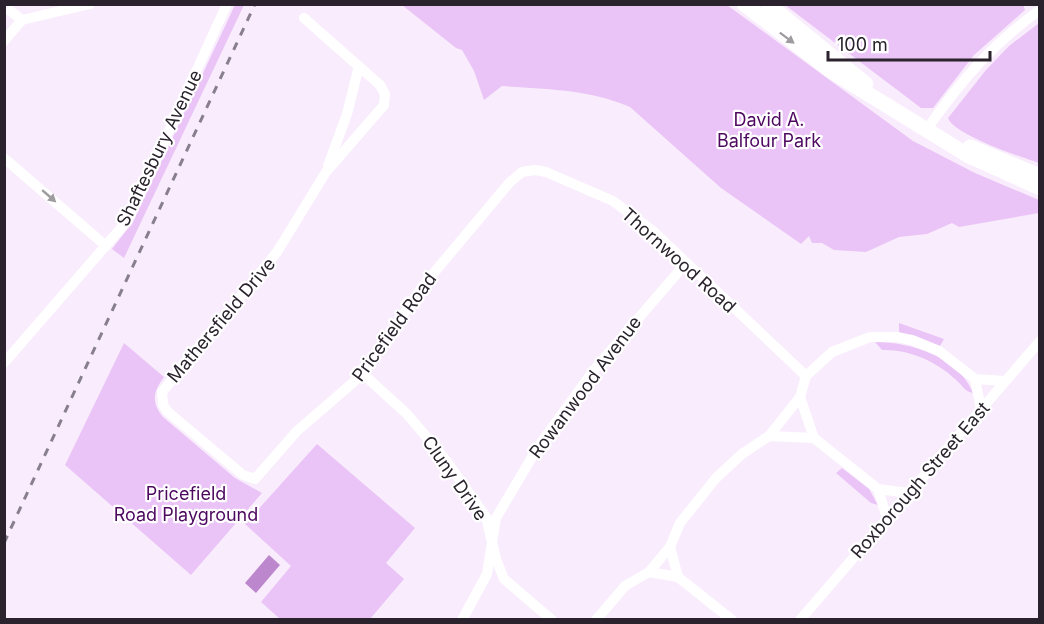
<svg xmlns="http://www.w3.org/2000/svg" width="1044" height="624" font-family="Inter,sans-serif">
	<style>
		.green { fill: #eac4f6 }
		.water { fill: #bc87cc }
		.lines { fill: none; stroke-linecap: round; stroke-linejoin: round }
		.minor { stroke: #fff; stroke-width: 10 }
		.secondary { stroke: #fff; stroke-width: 15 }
		.rail { stroke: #887f8c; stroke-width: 3; stroke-dasharray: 8 8; stroke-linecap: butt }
		.oneway { fill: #9f9ca0 }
		.labels { text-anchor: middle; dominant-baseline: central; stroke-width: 4.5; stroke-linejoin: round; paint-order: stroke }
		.park-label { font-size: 18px; fill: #4d085f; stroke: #fff }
		.street-label { font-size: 18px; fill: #2a232d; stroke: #fff }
	</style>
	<rect width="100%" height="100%" fill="#f9edfd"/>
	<!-- green -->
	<g class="green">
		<path d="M 1023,4 L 1025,10 L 974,55 L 933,108 L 921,108 L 785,5 Z"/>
		<path d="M 235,5 L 244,5 L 124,258 L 112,249 L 133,222 Z"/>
		<path d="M 402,5 L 727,5 L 913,141 L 975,173 L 1039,200 L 1039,213 L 959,227 L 952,223 L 927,234 L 899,237 L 866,252 L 834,250 L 822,243 L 812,243 L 809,236 L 801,244 L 721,188 L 630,107 C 589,89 545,89 502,86 L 484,100 L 474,71 L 462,50 L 456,48 Z"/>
		<path d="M 1039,23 L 1039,163 C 1021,157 954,135 948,118 L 986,70 L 1009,46 Z"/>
		<path d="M 899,323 L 944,339 L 940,346 L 899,332 Z"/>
		<path d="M 875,342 C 911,342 959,357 973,393 C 965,392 962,385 955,379 C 936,361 908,349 882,350 Z"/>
		<path d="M 124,343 L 164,377 C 153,392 151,402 163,417 L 235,478 L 262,493 L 191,575 L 65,465 Z"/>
		<path d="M 317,444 L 415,528 L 386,563 L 404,579 L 370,619 L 280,619 L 261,602 L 291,566 L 245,524 Z"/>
		<path d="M 842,468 L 869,489 L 878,505 L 871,503 L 836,473 Z"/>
	</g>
	<!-- water -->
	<path class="water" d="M 269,555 L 280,565 L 256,593 L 245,583 Z"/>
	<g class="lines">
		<!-- minor -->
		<g class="minor">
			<path d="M 4,6 L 22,20"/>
			<path d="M 304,18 L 380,85 L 385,94 L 384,105 L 326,172 L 277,252 L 162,392 L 163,405 L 168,412 L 243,475 L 255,479 L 297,431 L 363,374 L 422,287 L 510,182 L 522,172 L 535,170 L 546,172 L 613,201 L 654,232 L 806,376"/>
			<path d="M 4,41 L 22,20 L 90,4"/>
			<path d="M 927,129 C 960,82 993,43 1040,10"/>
			<path d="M 4,158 L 106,246"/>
			<path d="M 328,166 L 347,114 L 359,66"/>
			<path d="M 4,363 L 128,220 L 227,4"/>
			<path d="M 363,374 L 407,414 L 445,459 L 486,517 L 496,559 L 504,579 L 552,620"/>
			<path d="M 975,379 L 981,409"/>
			<path d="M 800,397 L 814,438"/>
			<path d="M 769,436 L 814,438 L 878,489 L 909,493"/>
			<path d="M 878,489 L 887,518"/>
			<path d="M 670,547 L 678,577"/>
			<path d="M 649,572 L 678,577 L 732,620"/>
			<path d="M 462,620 L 487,574 L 496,518 L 538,447 L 594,370 L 686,263"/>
			<path d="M 596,620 L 625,586 L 649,572 L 670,547 L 680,523 L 716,478 L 742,454 L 769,436 L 800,397 L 806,376 L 832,352 L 870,337 L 896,337 L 912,340 L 939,351 L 975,379 L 1005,381"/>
			<path d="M 800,620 L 1040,341"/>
		</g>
		<!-- secondary -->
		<g class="secondary">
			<path d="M 744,4 L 831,71 L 969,156 L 1040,188"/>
			<path d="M 768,4 L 866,84"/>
			<path d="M 970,147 L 1040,176"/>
		</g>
		<!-- rail -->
		<path class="rail" d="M 4,543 L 255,4"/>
	</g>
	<!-- one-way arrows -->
	<defs><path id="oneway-solid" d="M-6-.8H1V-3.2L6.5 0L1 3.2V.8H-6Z" transform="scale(1.5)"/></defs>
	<g class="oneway">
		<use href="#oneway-solid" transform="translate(787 38) rotate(37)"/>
		<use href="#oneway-solid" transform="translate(49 196) rotate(41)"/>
	</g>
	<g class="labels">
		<!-- park labels -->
		<g class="park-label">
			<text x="769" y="119">David A.<tspan x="769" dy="21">Balfour Park</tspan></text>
			<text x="186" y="493">Pricefield<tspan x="186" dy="21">Road Playground</tspan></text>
		</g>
		<!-- street labels -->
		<g class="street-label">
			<text transform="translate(159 148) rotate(-64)">Shaftesbury Avenue</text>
			<text transform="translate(679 260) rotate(42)">Thornwood Road</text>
			<text transform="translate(221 320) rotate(-50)">Mathersfield Drive</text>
			<text transform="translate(394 327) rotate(-54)">Pricefield Road</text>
			<text transform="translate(585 387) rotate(-53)">Rowanwood Avenue</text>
			<text transform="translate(455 478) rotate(55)">Cluny Drive</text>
			<text transform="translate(920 480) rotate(-49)">Roxborough Street East</text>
		</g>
	</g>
	<!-- border -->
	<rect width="1044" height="624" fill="none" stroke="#2a232d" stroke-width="12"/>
	<!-- scale -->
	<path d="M828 51v9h162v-9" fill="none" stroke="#2a232d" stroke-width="3"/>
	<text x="837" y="51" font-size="18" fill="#2a232d" stroke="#ffffff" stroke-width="4.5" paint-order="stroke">100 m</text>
</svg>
